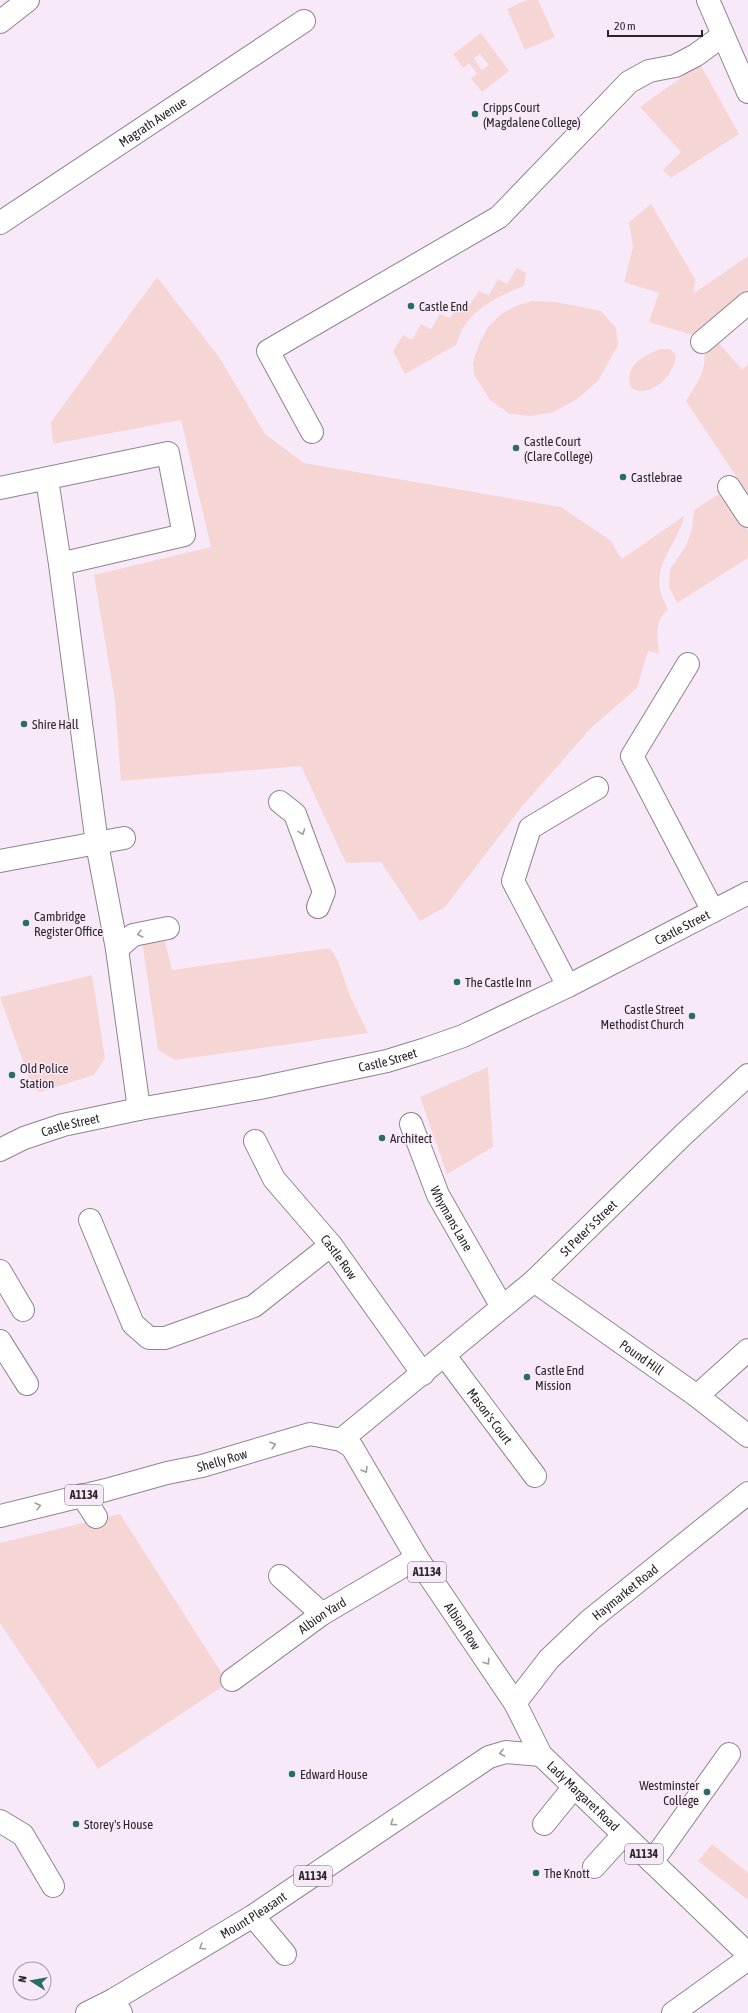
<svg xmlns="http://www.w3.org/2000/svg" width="748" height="2013" font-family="'Asap Condensed',sans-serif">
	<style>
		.green { fill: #f6d6d5; fill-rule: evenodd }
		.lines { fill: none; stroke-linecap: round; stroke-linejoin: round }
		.minor-casing { stroke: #908391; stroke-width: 24 }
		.major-casing { stroke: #908391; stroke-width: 24 }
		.minor { stroke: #fff; stroke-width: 22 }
		.major { stroke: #fff; stroke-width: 22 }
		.oneway { stroke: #a09da0 }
		.poi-dot { fill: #276e65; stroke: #f8e9f9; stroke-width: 1.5 }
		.labels { text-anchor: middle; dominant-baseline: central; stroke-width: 3; stroke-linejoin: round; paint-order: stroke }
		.shield { fill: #f8e9f9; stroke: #68606a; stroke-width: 1 }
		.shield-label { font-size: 12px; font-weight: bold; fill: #2b262c }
		.poi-label { font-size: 13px; fill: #2b262c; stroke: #f8e9f9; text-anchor: start }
		.street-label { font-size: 13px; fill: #2b262c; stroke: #f8e9f9 }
	</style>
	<rect width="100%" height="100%" fill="#f8e9f9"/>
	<!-- green -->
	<g class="green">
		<path d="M 527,0 L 538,0 L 555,37 L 525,50 L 507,9 Z"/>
		<path d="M 481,33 L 509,71 L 482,92 L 471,78 L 477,74 L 469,63 L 463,68 L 453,54 ZM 480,54 L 489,65 L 482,70 L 474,58 Z"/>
		<path d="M 700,64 L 739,134 L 671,178 L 663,170 L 681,152 L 640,107 Z"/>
		<path d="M 651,204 L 695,279 L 694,293 L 748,256 L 748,292 L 699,334 L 692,335 L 649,322 L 659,293 L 624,282 L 633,247 L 629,222 Z"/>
		<path d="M 517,268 L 526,273 L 524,286 C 503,294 475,307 463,328 C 460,333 458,339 456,345 L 405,374 L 393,351 L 403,335 L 412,340 L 421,324 L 431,329 L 440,314 L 450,318 L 459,302 L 469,306 L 479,291 L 489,295 L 498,279 L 507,284 Z"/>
		<path d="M 157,277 L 219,357 L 265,434 L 304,463 L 561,507 L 610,540 L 622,559 L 684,516 C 679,541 655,562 660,589 C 661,596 665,603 668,609 C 653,623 658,636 659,654 L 648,651 L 637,688 L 591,728 L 524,804 L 445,907 L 420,921 L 381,862 L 346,863 L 301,766 L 121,781 L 115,701 L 94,575 L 211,547 L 181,420 L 53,444 L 51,422 Z"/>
		<path d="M 532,301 L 556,302 L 601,311 L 616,328 L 618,345 L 598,381 L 577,399 L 554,412 L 531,416 L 510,414 L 490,400 L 474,375 L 473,362 L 479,344 L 488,327 L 501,314 L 518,305 Z"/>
		<path d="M 711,334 L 742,370 L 748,364 L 748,494 L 686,401 C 700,379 709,368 702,342 Z"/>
		<path d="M 660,349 L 670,349 L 676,355 C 675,371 660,389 644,391 C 640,392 635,390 631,388 C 624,366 641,357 660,349 Z"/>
		<path d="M 724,491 L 748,531 L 748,558 L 677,603 L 669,587 L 670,569 L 686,546 L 692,530 L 694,510 Z"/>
		<path d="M 164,937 L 172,970 L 330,948 L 338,961 L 350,996 L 368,1033 L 175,1060 L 158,1050 L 142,941 Z"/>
		<path d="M 92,975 L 105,1058 L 94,1075 L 40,1092 L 33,1089 L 0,997 Z"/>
		<path d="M 488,1067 L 493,1147 L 447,1174 L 420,1097 Z"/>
		<path d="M 120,1514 L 228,1683 L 98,1769 L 0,1623 L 0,1543 Z"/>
		<path d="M 712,1844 L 748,1873 L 748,1900 L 698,1861 Z"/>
	</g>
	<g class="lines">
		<defs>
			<g id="minor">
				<path d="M 0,22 L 28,0"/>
				<path id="s1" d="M 0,223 L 304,21"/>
				<path d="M 702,342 L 748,303"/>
				<path d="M 312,432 L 268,351 L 499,217 L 629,82 L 649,71 L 675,66 L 696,55 L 722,36"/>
				<path d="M 729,487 L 748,516"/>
				<path d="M 0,488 L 168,453 L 184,535 L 60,564 L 47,479"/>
				<path d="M 60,564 L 97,844 L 117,949 L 139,1109"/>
				<path d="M 688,664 L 632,756 L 713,911"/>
				<path d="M 280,802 L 295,814 L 324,892 L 318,907"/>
				<path d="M 0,861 L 124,838"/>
				<path d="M 117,949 L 133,935 L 168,928"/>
				<path d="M 568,986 L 513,881 L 530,828 L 597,788"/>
				<path id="s2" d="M 411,1124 L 438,1195 L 502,1307"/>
				<path id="s3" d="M 255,1141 L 274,1179 L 331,1245 L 423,1374"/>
				<path id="s4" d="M 0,1150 L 24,1138 L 63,1125 L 139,1109 L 260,1088 L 387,1061 L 426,1049 L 463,1036 L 568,986 L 748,893"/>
				<path d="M 90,1220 L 133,1324 L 149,1338 L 165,1338 L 254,1306 L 331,1245"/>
				<path d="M 0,1271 L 23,1310"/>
				<path id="s5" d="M 534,1281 L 697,1396 L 748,1436"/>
				<path d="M 0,1341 L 27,1384"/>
				<path id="s6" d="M 445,1356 L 535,1476"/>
				<path d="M 697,1396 L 748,1350"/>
				<path id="s7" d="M 341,1440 L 534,1281 L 682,1136 L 748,1075"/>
				<path d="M 82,1495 L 96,1517"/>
				<path d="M 280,1576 L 322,1614"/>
				<path id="s8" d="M 232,1680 L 322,1614 L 417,1558"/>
				<path id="s9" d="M 515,1703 L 549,1659 L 590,1620 L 748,1493"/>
				<path d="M 0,1821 L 23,1835 L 53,1886"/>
				<path d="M 544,1824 L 574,1787"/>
				<path d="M 652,1862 L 729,1754"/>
				<path d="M 594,1867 L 623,1835"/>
				<path d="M 253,1916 L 285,1954"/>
				<path d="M 113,2000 L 121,2013"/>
				<path d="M 673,2013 L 748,1959"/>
			</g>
			<g id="major">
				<path d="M 708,0 L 748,92"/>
				<path id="s10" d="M 0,1516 L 106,1490 L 167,1473 L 202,1466 L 310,1434 L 341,1440 L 352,1447 L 417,1558 L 515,1703 L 541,1755 L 748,1954"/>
				<path id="s11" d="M 87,2013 L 113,2000 L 253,1916 L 489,1757 L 506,1752 L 541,1755"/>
			</g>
		</defs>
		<!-- minor casing -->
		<use href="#minor" class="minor-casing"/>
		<!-- major casing -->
		<use href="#major" class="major-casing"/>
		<!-- minor -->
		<use href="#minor" class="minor"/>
		<!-- major -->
		<use href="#major" class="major"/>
	</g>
	<!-- one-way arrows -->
	<defs><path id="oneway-chevron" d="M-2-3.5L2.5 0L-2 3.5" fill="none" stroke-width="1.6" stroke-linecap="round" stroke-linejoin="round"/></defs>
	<g class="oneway">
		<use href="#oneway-chevron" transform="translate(302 832) rotate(70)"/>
		<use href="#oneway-chevron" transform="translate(140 934) rotate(166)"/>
		<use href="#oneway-chevron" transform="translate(273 1445) rotate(-16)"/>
		<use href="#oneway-chevron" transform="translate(365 1470) rotate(59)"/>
		<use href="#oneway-chevron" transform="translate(38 1506) rotate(-14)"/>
		<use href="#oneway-chevron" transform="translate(487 1662) rotate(56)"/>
		<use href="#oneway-chevron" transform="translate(502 1753) rotate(167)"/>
		<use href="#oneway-chevron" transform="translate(393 1823) rotate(146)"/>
		<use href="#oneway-chevron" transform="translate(202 1947) rotate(149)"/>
	</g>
	<!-- markers -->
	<g class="poi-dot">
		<circle cx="475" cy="114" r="4"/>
		<circle cx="411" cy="306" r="4"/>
		<circle cx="516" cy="448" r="4"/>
		<circle cx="623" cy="477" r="4"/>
		<circle cx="24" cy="724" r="4"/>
		<circle cx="26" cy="923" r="4"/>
		<circle cx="457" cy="982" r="4"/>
		<circle cx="692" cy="1016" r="4"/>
		<circle cx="12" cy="1075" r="4"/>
		<circle cx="382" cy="1138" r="4"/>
		<circle cx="527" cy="1377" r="4"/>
		<circle cx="292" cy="1774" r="4"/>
		<circle cx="707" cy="1792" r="4"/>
		<circle cx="76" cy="1824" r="4"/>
		<circle cx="536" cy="1873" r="4"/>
	</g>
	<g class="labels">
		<!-- shield labels -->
		<g class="shield">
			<rect x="65" y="1485" width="38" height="20" rx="3"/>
			<rect x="408" y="1562" width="38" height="20" rx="3"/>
			<rect x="625" y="1844" width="38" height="20" rx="3"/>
			<rect x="294" y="1866" width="38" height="20" rx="3"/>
		</g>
		<g class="shield-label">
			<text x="84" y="1495">A1134</text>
			<text x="427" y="1572">A1134</text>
			<text x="644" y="1854">A1134</text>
			<text x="313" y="1876">A1134</text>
		</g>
		<!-- poi labels -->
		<g class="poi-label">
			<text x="483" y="107">Cripps Court<tspan x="483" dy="15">(Magdalene College)</tspan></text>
			<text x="419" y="306">Castle End</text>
			<text x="524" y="441">Castle Court<tspan x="524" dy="15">(Clare College)</tspan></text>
			<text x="631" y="477">Castlebrae</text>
			<text x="32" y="724">Shire Hall</text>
			<text x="34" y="916">Cambridge<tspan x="34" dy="15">Register Office</tspan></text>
			<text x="465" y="982">The Castle Inn</text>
			<text x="684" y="1009" text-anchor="end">Castle Street<tspan x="684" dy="15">Methodist Church</tspan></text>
			<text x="20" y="1068">Old Police<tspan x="20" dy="15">Station</tspan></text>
			<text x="390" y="1138">Architect</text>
			<text x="535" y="1370">Castle End<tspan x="535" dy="15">Mission</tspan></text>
			<text x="300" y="1774">Edward House</text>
			<text x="699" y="1785" text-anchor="end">Westminster<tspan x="699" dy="15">College</tspan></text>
			<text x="84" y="1824">Storey's House</text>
			<text x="544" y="1873">The Knott</text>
		</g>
		<!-- street labels -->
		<g class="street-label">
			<text stroke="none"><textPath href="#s1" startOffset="183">Magrath Avenue</textPath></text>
			<text stroke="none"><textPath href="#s4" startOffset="723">Castle Street</textPath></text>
			<text stroke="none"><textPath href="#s4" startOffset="399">Castle Street</textPath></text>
			<text stroke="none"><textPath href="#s4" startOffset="75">Castle Street</textPath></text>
			<text stroke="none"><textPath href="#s2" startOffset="103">Whymans Lane</textPath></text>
			<text stroke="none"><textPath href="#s7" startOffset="326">St Peter's Street</textPath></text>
			<text stroke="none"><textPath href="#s3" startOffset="144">Castle Row</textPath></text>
			<text stroke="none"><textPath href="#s5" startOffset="132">Pound Hill</textPath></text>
			<text stroke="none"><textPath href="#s6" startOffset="75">Mason's Court</textPath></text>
			<text stroke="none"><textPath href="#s10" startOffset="229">Shelly Row</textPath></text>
			<text stroke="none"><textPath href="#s9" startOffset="157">Haymarket Road</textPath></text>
			<text stroke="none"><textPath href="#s8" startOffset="111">Albion Yard</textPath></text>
			<text stroke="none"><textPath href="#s10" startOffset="576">Albion Row</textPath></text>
			<text stroke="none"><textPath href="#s10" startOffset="786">Lady Margaret Road</textPath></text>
			<text stroke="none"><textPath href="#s11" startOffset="193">Mount Pleasant</textPath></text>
		</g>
	</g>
	<!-- north arrow -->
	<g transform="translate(32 1981) rotate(281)"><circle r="19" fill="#f8e9f9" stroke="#a69ba7"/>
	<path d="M0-3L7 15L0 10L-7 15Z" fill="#276e65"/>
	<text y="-6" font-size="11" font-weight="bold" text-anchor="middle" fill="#2b262c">N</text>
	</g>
	<!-- scale -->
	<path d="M608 30v6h94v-6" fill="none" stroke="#2b262c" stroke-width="2"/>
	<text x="614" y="30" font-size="12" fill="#2b262c" stroke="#f8e9f9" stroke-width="3" paint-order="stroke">20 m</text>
</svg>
